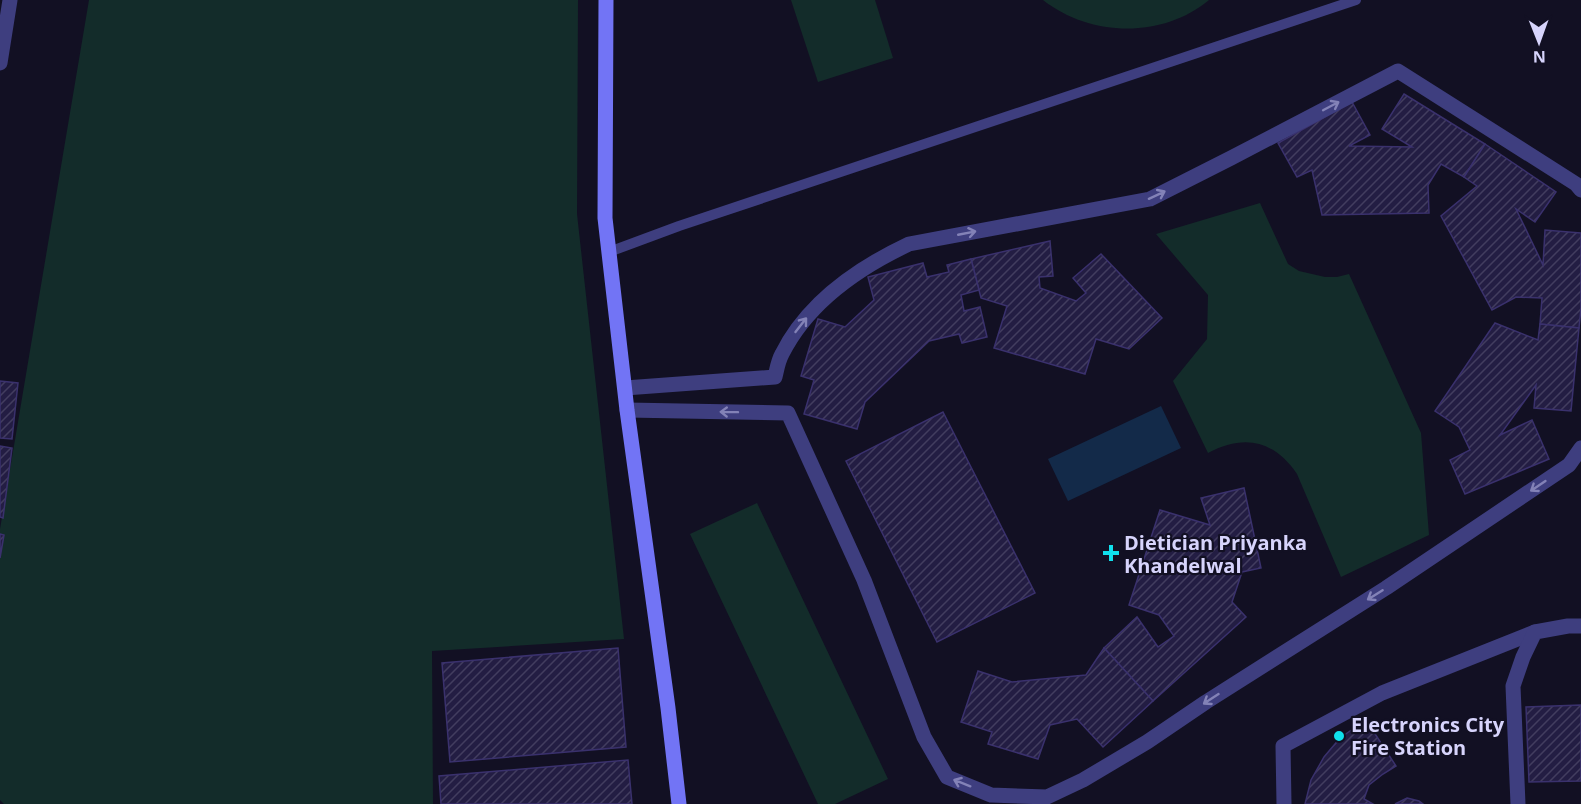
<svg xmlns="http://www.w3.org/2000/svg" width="1581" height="804" font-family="'Open Sans',sans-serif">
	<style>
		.green { fill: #132c2a }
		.water { fill: #132a49 }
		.building { fill: url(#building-hatch); stroke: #3a316d; stroke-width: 1.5 }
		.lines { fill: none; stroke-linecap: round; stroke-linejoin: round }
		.lane { stroke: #3e3e7f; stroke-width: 10 }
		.street { stroke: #3e3e7f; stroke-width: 15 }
		.secondary { stroke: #7274f5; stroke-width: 15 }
		.oneway { stroke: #8382b7 }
		.poi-dot { fill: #10e0ed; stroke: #121023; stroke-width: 2 }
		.labels { text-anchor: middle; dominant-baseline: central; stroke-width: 4.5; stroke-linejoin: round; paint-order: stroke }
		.poi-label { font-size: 20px; font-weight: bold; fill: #d7d4fc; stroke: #121023; text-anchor: start }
	</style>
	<defs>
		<pattern id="building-hatch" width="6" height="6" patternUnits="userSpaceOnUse" patternTransform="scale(1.5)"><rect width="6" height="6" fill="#231d43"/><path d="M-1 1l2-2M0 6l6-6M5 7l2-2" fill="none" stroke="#423d5f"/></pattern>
	</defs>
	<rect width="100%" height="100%" fill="#121023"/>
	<!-- green -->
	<g class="green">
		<path d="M 89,0 L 578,0 L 577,214 L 624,639 L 432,651 L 433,804 L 4,804 L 0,800 L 0,529 Z"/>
		<path d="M 791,0 L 875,0 L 893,58 L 818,82 Z"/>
		<path d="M 1043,0 L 1209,0 C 1162,39 1090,37 1043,0 Z"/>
		<path d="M 1260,203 L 1288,264 L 1299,271 L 1325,277 L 1337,277 L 1349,274 L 1421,433 L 1429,535 L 1341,577 L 1297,474 C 1274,440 1244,434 1208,453 L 1173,381 L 1207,339 L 1208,295 L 1156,234 Z"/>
		<path d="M 757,503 L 888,779 L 835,804 L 818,804 L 690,534 Z"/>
	</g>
	<!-- water -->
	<path class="water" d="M 1161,406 L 1181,448 L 1068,501 L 1048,459 Z"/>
	<!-- building -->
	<g class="building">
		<path d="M 1404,94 L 1485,144 L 1464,177 L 1441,164 L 1428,185 L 1429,213 L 1322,215 L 1312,170 L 1297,177 L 1278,143 L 1352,102 L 1370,135 L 1349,146 L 1412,147 L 1382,129 Z"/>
		<path d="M 1485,144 L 1556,192 L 1535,222 L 1516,209 L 1543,265 L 1545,230 L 1581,233 L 1581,308 L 1579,328 L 1540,324 L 1542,298 L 1516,297 L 1492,310 L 1441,216 L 1477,186 L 1464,177 Z"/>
		<path d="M 1050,241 L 1053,276 L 1039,277 L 1040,288 L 1076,301 L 1086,293 L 1073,278 L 1101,254 L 1162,318 L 1129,349 L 1096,339 L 1085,374 L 994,348 L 1007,306 L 981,298 L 971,259 Z"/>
		<path d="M 971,259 L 979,290 L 961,295 L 964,311 L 980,307 L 987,337 L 962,343 L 959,334 L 929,341 L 865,402 L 857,429 L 804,414 L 814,380 L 801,376 L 818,319 L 845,327 L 874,300 L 868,277 L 923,263 L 927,277 L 949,272 L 947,265 Z"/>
		<path d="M 1495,323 L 1538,340 L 1540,324 L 1579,328 L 1571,411 L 1534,408 L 1536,385 L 1500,435 L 1532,420 L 1549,459 L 1465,494 L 1450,460 L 1470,450 L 1459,427 L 1435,411 Z"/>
		<path d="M 0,381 L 18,383 L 12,439 L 0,438 Z"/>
		<path d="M 943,412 L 1035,593 L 937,642 L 846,461 Z"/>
		<path d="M 0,446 L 12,448 L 3,518 L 0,517 Z"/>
		<path d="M 1244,488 L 1261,568 L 1242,572 L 1232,602 L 1246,617 L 1153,701 L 1104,648 L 1137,617 L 1158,647 L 1174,636 L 1159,615 L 1129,605 L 1160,510 L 1210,525 L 1201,498 Z"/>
		<path d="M 0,534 L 4,535 L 0,558 Z"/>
		<path d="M 618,648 L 626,747 L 450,762 L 442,663 Z"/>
		<path d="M 1104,648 L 1153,701 L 1103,747 L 1077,719 L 1050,725 L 1038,759 L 988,744 L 992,732 L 961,722 L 978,671 L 1012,682 L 1086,675 Z"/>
		<path d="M 1581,705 L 1581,781 L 1529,782 L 1526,707 Z"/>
		<path d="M 1366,720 L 1396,766 L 1383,774 L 1369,785 L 1364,799 L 1373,804 L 1305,804 L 1311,780 L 1324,757 L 1340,738 Z"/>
		<path d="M 628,760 L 632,804 L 441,804 L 439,776 Z"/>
		<path d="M 1407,798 L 1419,801 L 1423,804 L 1395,804 Z"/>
	</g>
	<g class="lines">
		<!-- lane -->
		<path class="lane" d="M 609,252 L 679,226 L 1356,0"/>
		<!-- street -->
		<g class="street">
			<path d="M 0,63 L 10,0"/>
			<path d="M 625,388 L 775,377 C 777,369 778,361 782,354 C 808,302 858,268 909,244 L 1150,199 L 1231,158 L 1398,71 L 1576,184 L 1581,190"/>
			<path d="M 627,410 L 788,413 L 864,580 L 924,737 L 947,777 L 991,795 L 1047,797 L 1083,780 L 1147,742 L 1206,702 L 1386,588 L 1569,465 L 1581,448"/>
			<path d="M 1284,804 L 1283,746 L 1382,693 L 1535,632"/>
			<path d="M 1518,804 L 1513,686 L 1523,657 L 1535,632 L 1568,626 L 1581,626"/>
		</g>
		<!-- secondary -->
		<path class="secondary" d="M 606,0 L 605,218 L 627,410 L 668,708 L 679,804"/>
	</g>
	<!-- one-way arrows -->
	<defs><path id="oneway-shaft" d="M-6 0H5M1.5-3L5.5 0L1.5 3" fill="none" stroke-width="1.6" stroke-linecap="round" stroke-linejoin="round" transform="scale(1.5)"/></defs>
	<g class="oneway">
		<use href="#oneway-shaft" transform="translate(1331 106) rotate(-28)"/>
		<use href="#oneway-shaft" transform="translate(1157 195) rotate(-25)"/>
		<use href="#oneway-shaft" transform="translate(967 233) rotate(-11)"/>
		<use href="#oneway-shaft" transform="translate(801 325) rotate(-52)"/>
		<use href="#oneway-shaft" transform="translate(729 412) rotate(-179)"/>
		<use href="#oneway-shaft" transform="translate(1538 486) rotate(146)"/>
		<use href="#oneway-shaft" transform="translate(1375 595) rotate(148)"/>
		<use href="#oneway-shaft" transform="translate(1211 699) rotate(147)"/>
		<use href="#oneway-shaft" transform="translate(962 783) rotate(-158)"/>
	</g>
	<!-- markers -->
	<g class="poi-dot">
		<path d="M1108 544h6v6h6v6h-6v6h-6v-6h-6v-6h6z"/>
		<circle cx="1339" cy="736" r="6"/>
	</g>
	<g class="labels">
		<!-- poi labels -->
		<g class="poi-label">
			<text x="1124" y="542">Dietician Priyanka<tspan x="1124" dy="23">Khandelwal</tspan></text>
			<text x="1351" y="724">Electronics City<tspan x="1351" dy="23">Fire Station</tspan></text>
		</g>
	</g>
	<!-- north arrow -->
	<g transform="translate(1539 42) rotate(179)" stroke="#121023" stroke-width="4.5" paint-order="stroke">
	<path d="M0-4.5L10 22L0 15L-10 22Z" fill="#d7d4fc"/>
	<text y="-9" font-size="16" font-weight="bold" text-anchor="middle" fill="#d7d4fc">N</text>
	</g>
</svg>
